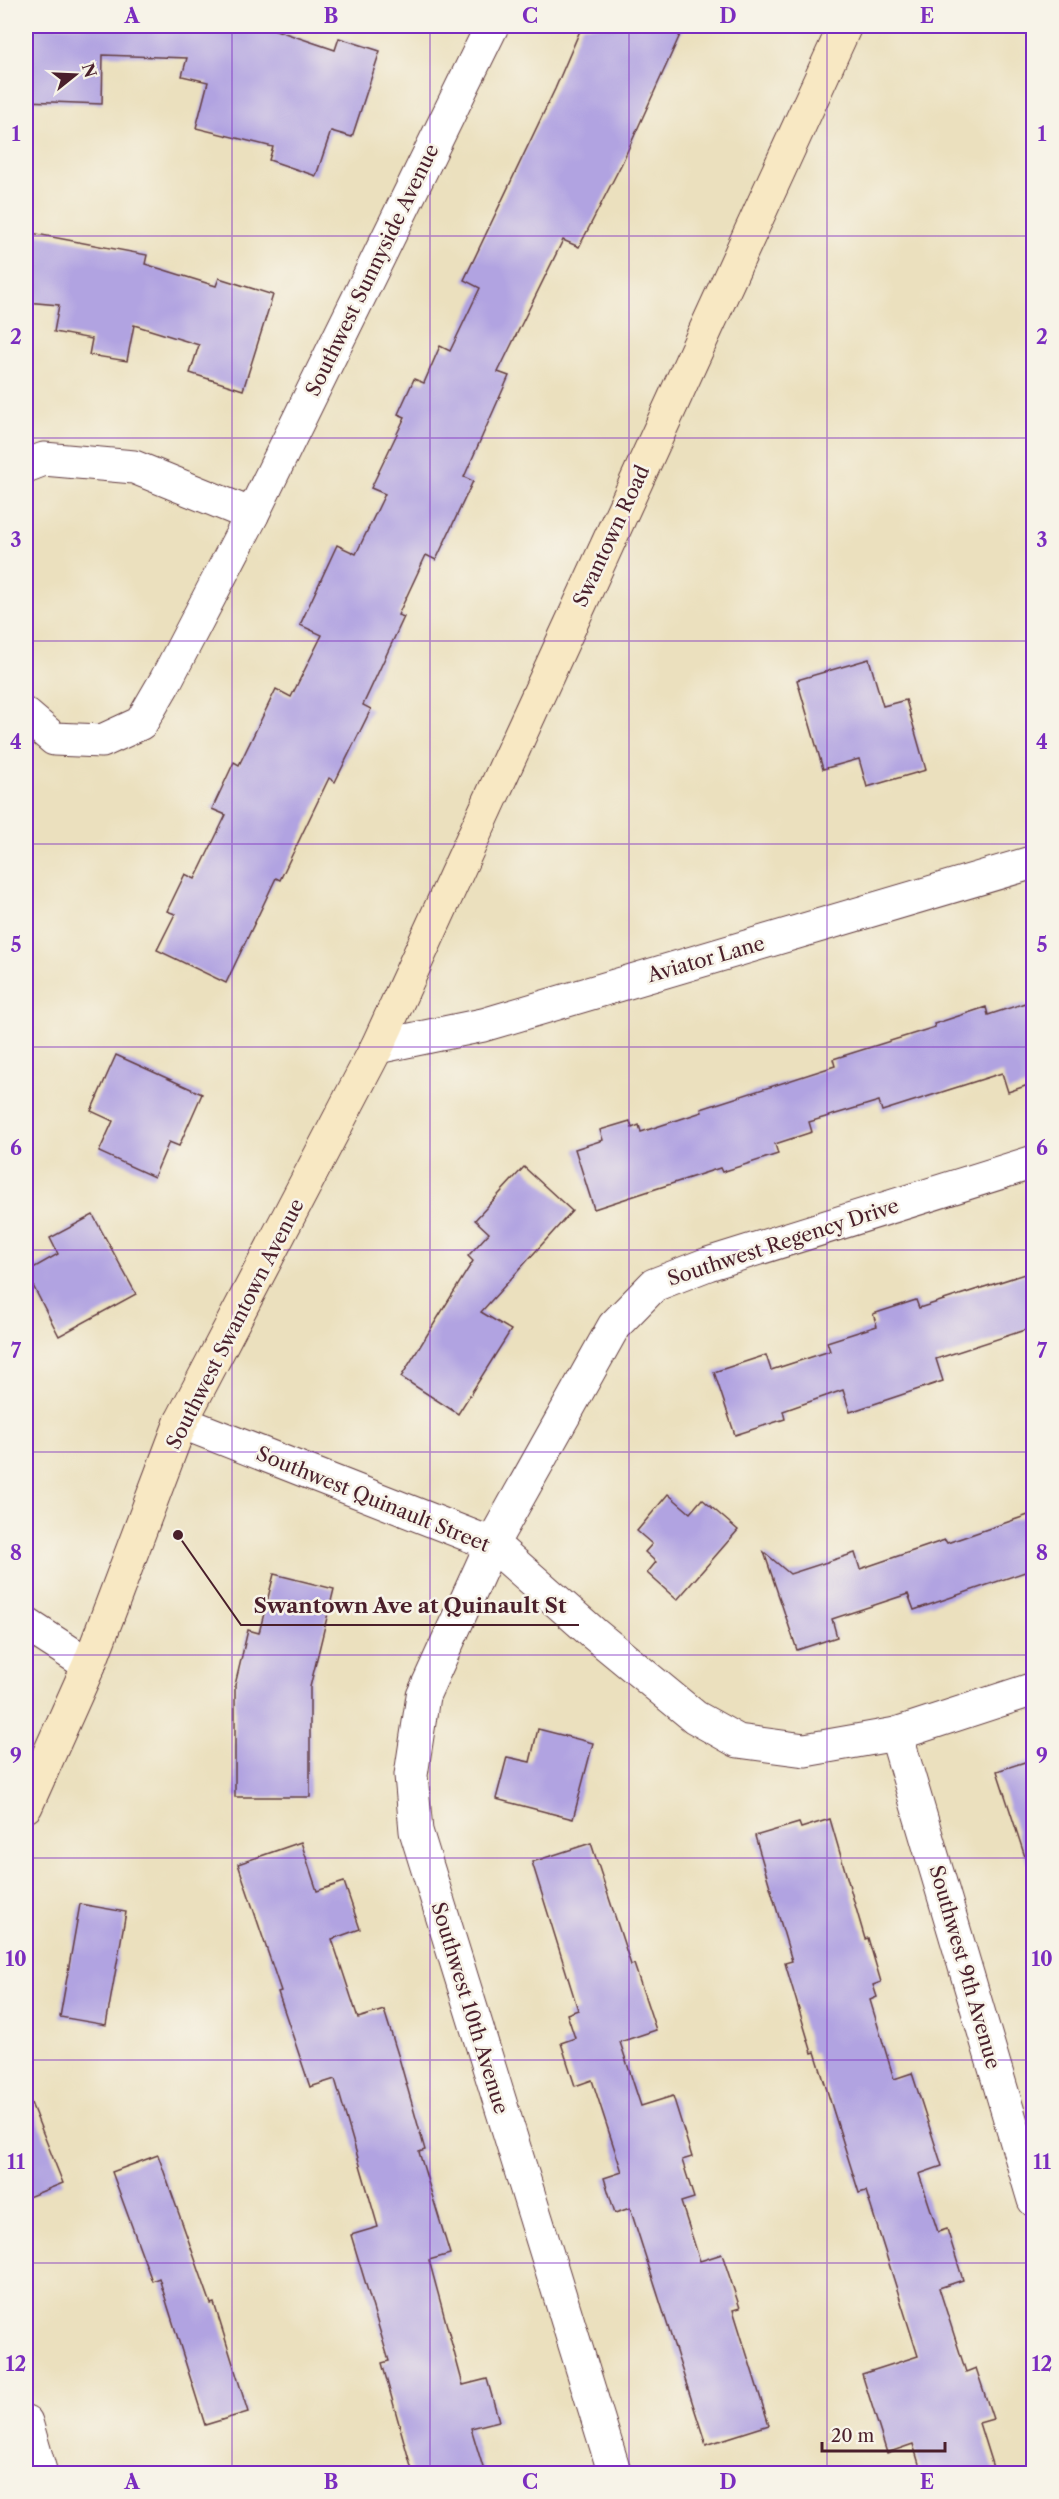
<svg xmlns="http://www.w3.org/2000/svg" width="1059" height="2499" font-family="'Libre Caslon Text',serif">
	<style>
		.building { fill: #b1a3e1 }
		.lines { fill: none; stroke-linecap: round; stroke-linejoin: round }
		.street-casing { stroke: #623c41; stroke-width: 35 }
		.secondary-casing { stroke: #623c41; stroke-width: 35 }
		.street { stroke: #fff; stroke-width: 33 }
		.secondary { stroke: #f8e8c3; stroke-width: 33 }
		.grid { fill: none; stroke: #7b2cbf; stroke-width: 1.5; stroke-opacity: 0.55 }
		.labels { text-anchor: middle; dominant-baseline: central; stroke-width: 5; stroke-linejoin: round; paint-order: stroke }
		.street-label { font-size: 20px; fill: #4a1f2b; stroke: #f7f3e8 }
		.leader { fill: none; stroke: #4a1f2b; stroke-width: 2 }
		.callout-dot { fill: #4a1f2b; stroke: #f7f3e8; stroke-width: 2 }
		.callout-label { font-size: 21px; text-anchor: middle; font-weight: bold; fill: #4a1f2b; stroke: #f7f3e8; stroke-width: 5; stroke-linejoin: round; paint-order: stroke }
		.neatline { fill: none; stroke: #7b2cbf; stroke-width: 2 }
		.grid-label { font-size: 20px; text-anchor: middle; font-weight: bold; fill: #7b2cbf }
	</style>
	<rect width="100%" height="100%" fill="#f7f3e8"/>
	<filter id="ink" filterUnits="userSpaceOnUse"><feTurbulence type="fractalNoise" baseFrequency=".0167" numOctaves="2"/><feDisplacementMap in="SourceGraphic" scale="12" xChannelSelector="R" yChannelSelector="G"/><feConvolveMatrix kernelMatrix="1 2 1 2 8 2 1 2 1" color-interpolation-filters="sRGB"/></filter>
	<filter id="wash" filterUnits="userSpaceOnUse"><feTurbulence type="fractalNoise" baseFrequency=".008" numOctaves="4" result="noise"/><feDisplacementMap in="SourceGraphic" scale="24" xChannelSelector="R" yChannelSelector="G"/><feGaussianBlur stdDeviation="1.35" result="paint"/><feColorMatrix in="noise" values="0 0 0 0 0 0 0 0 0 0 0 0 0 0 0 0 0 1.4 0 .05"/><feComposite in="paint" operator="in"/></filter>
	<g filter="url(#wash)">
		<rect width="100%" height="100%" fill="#ebe0be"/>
		<g id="blocks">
			<!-- building -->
			<g class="building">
				<path d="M 26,26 L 264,26 L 335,50 L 339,38 L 380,51 L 352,137 L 331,131 L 316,176 L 269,160 L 273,147 L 196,128 L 208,82 L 182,76 L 187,58 L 103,55 L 102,104 L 26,101 Z"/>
				<path d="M 582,26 L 684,26 L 622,163 L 579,247 L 563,240 L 498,372 L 509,376 L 464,477 L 473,481 L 436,560 L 426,555 L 398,615 L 404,617 L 363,705 L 371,709 L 335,782 L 329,778 L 280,880 L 276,878 L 226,983 L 157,950 L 175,914 L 167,911 L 185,874 L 195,879 L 226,815 L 212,809 L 234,762 L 239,765 L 276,689 L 291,697 L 322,635 L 300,625 L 337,545 L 356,554 L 385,494 L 371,488 L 405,417 L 398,414 L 414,379 L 424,383 L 440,346 L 450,351 L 480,288 L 464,280 L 555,89 Z"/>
				<path d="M 26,232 L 147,255 L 145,264 L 216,286 L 219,278 L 273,295 L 243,390 L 190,373 L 199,345 L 134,325 L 127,361 L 89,355 L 92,339 L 54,332 L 59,305 L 26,302 Z"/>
				<path d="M 869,659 L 883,706 L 906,700 L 926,770 L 867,787 L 859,759 L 823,769 L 797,680 Z"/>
				<path d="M 1025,1003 L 1034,1029 L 1034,1083 L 1008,1092 L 1002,1073 L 882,1111 L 879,1101 L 809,1122 L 812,1132 L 775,1144 L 778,1154 L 722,1172 L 720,1168 L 594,1209 L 575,1149 L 603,1140 L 600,1130 L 630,1121 L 632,1128 L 639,1125 L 641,1132 L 702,1112 L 701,1109 L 835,1066 L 833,1059 L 935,1027 L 934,1024 L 986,1007 L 988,1015 Z"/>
				<path d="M 116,1055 L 202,1094 L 179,1146 L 169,1142 L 154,1177 L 99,1152 L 113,1121 L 91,1111 Z"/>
				<path d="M 524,1167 L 572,1211 L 481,1312 L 511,1330 L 458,1414 L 401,1377 L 473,1261 L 468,1256 L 489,1233 L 475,1220 Z"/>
				<path d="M 93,1215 L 136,1294 L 59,1336 L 26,1272 L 58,1254 L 50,1238 Z"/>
				<path d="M 1034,1271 L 1034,1327 L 936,1359 L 943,1381 L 850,1412 L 843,1390 L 783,1411 L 785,1419 L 735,1435 L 714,1372 L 766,1355 L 771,1370 L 830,1351 L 827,1342 L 877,1326 L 873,1314 L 916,1300 L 919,1308 Z"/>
				<path d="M 668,1494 L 690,1513 L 702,1499 L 738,1530 L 677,1600 L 647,1573 L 656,1562 L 645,1552 L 652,1544 L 637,1531 Z"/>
				<path d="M 1034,1513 L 1034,1569 L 914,1610 L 908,1594 L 832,1619 L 837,1637 L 797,1650 L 764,1552 L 790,1574 L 855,1553 L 860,1569 L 945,1540 L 947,1543 Z"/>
				<path d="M 274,1574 L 334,1589 L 310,1687 L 310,1797 L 235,1797 L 235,1685 L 248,1630 L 259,1633 Z"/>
				<path d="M 538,1729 L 593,1743 L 573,1819 L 496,1799 L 507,1757 L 530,1762 Z"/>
				<path d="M 1034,1759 L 1034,1862 L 1027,1863 L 997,1771 Z"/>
				<path d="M 830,1819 L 865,1939 L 868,1938 L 881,1982 L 873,1985 L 877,1997 L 870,2000 L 894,2079 L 912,2073 L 942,2166 L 919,2174 L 938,2232 L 947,2229 L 963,2280 L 939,2288 L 966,2372 L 976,2368 L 993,2419 L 979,2423 L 995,2474 L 922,2474 L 913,2444 L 887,2453 L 862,2374 L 918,2356 L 866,2191 L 859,2193 L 815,2052 L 812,2053 L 785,1963 L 792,1961 L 755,1836 L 799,1823 L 801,1828 Z"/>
				<path d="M 301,1842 L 317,1891 L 344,1882 L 360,1929 L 332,1939 L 358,2018 L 384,2010 L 399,2058 L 425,2150 L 419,2152 L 450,2254 L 429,2260 L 463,2385 L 487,2379 L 499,2421 L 471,2428 L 485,2474 L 413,2474 L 382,2363 L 389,2361 L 351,2235 L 378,2227 L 335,2079 L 310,2087 L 278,1992 L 281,1991 L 238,1864 Z"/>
				<path d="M 591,1843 L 631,1965 L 634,1964 L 656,2030 L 620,2042 L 641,2106 L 673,2096 L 692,2157 L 682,2160 L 694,2198 L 681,2202 L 700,2261 L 722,2254 L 740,2308 L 733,2310 L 769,2425 L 706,2445 L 630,2208 L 615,2213 L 604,2178 L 622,2172 L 592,2080 L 575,2086 L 561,2043 L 575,2038 L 567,2014 L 578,2010 L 532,1862 Z"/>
				<path d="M 80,1904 L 126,1912 L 106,2025 L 60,2017 Z"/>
				<path d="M 27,2093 L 63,2183 L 26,2198 L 26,2094 Z"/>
				<path d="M 158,2155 L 211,2304 L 214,2303 L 248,2412 L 205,2425 L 159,2278 L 152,2281 L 112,2172 Z"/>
			</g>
		</g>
	</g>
	<g filter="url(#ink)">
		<use href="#blocks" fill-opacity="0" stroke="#623c41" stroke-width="1.5"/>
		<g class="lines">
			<defs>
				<g id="street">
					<path d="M 26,466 L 44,459 L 134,467 L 252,515"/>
					<path d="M 26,715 L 54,739 L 102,741 L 141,723 L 166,680 L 252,515 L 492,26"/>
					<path d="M 377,1047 L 483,1025 L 1034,862"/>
					<path d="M 181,1422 L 492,1544 L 593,1633 L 695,1717 L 738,1741 L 805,1750 L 896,1734 L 1034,1689"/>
					<path d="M 26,1624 L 89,1665"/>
					<path d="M 896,1734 L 1034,2200"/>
					<path d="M 26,2422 L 41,2474"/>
					<path d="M 615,2474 L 416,1831 L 411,1775 L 423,1696 L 492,1544 L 614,1326 L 654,1285 L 708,1264 L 1034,1162"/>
				</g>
				<path id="secondary" d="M 26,1806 L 89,1665 L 181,1422 L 377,1047 L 845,26"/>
			</defs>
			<!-- street casing -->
			<use href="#street" class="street-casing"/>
			<!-- secondary casing -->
			<use href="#secondary" class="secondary-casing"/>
			<!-- street -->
			<use href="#street" class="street"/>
			<!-- secondary -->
			<use href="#secondary" class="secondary"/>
		</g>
	</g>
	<!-- grid -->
	<path class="grid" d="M 232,26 L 232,2474M 430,26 L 430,2474M 629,26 L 629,2474M 827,26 L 827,2474M 26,236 L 1034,236M 26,438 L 1034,438M 26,641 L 1034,641M 26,844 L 1034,844M 26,1047 L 1034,1047M 26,1250 L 1034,1250M 26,1452 L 1034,1452M 26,1655 L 1034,1655M 26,1858 L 1034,1858M 26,2060 L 1034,2060M 26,2263 L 1034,2263"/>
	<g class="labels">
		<!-- street labels -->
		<g class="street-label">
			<text transform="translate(372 270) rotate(-64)">Southwest Sunnyside Avenue</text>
			<text transform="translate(611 536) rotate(-65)">Swantown Road</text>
			<text transform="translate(706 959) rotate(-16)">Aviator Lane</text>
			<text transform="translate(783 1242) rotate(-18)">Southwest Regency Drive</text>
			<text transform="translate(235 1324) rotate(-63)">Southwest Swantown Avenue</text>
			<text transform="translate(373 1499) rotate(22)">Southwest Quinault Street</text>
			<text transform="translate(965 1967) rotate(74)">Southwest 9th Avenue</text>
			<text transform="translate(470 2008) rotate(73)">Southwest 10th Avenue</text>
		</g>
	</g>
	<!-- callouts -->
	<path class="leader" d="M178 1535L241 1625H579"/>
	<circle class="callout-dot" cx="178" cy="1535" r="6"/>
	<g class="callout-label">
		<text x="410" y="1613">Swantown Ave at Quinault St</text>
	</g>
	<!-- margin -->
	<rect width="1059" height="2499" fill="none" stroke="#f7f3e8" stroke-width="66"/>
	<!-- north arrow -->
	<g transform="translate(75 75) rotate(72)" stroke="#f7f3e8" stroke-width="4.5" paint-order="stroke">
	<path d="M0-4.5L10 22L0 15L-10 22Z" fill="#4a1f2b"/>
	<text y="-9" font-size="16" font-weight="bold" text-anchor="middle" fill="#4a1f2b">N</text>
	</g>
	<!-- scale -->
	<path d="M822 2442v9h123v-9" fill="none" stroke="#4a1f2b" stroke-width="3"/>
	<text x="831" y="2442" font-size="18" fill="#4a1f2b" stroke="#f7f3e8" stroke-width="4.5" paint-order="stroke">20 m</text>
	<rect x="33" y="33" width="993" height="2433" class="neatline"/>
	<g class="grid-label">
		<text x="132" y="23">A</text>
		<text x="331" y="23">B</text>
		<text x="530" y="23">C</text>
		<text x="728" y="23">D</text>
		<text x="927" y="23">E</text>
		<text x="16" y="141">1</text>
		<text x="1042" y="141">1</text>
		<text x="16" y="344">2</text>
		<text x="1042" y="344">2</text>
		<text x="16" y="547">3</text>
		<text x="1042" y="547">3</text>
		<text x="16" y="749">4</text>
		<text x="1042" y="749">4</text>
		<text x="16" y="952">5</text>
		<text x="1042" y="952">5</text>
		<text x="16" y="1155">6</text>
		<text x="1042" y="1155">6</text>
		<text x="16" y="1358">7</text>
		<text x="1042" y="1358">7</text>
		<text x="16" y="1560">8</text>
		<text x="1042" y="1560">8</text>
		<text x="16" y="1763">9</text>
		<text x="1042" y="1763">9</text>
		<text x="16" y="1966">10</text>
		<text x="1042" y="1966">10</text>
		<text x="16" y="2169">11</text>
		<text x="1042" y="2169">11</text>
		<text x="16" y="2371">12</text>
		<text x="1042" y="2371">12</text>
		<text x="132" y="2489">A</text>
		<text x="331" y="2489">B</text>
		<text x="530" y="2489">C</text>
		<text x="728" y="2489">D</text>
		<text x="927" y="2489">E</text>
	</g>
</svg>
